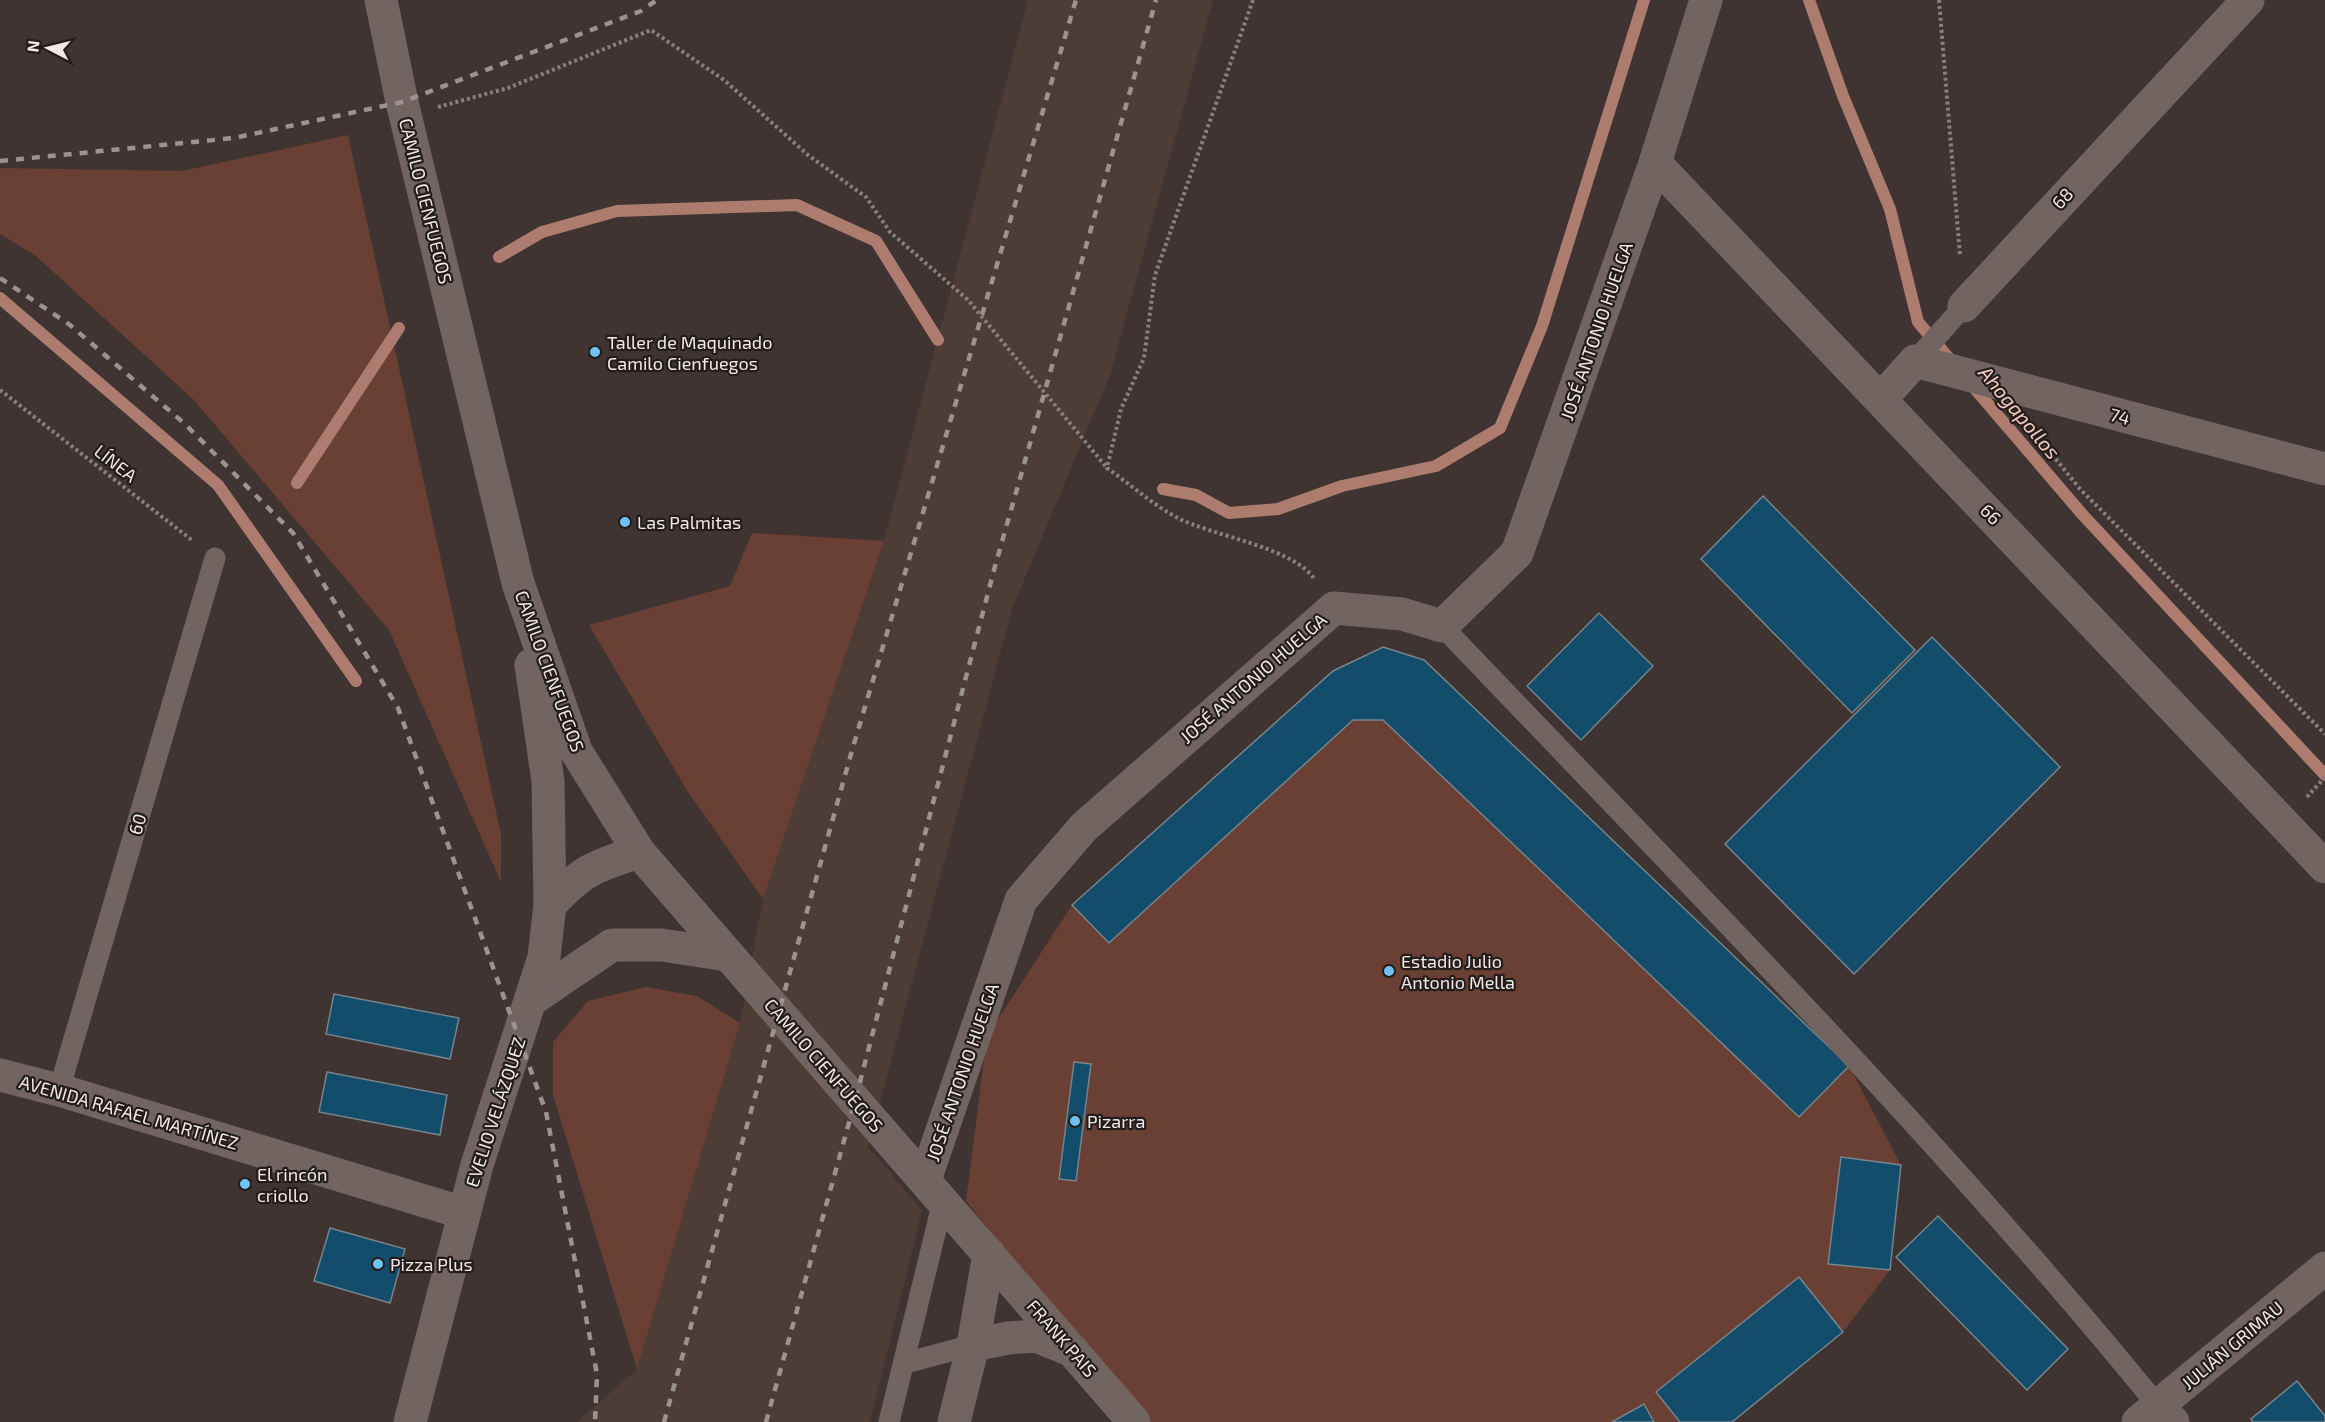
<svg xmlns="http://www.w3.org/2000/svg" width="2325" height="1422" font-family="'Exo 2',sans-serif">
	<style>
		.built { fill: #4e3c37 }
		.green { fill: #6a4034 }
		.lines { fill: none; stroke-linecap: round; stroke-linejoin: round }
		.stream { stroke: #ae7c6f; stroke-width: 12 }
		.building { fill: #134d6c; stroke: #78838a; stroke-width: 1.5 }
		.path { stroke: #89807d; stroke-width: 4; stroke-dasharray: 3 3; stroke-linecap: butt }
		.lane { stroke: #716461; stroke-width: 21 }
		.street { stroke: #716461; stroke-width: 33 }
		.secondary { stroke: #716461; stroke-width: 33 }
		.rail { stroke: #9c9391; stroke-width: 4.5; stroke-dasharray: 8 8; stroke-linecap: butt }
		.poi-dot { fill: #6fc2f4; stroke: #221d1b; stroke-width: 2 }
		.labels { text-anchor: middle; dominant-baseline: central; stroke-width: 4.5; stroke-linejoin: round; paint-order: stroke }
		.street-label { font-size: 18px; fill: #f1e9e7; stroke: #221d1b }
		.poi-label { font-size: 18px; fill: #f1e9e7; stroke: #221d1b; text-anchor: start }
		.water-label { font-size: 20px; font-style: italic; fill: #f5cbc0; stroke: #221d1b }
	</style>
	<rect width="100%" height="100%" fill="#3f3431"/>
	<!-- built -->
	<path class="built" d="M 1028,0 L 1213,0 L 1110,375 L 1012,609 L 868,1147 L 922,1210 L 870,1422 L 577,1422 L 637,1369 L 740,1023 L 763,899 L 884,541 Z"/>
	<!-- green -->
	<g class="green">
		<path d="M 348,135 L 501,834 L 501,882 L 389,630 L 194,400 L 36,256 L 0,234 L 0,168 L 182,171 Z"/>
		<path d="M 752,533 L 884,541 L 763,899 L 688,792 L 589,625 L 730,586 Z"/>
		<path d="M 1383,647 L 1424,660 L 1849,1066 L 1901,1165 L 1890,1270 L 1843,1332 L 1732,1422 L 1143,1422 L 966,1201 L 987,1036 L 1072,905 L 1333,671 Z"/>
		<path d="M 646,987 L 697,996 L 740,1023 L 637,1369 L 553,1095 L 553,1042 L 588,1001 Z"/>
	</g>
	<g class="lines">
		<!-- stream -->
		<g class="stream">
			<path d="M 1809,0 L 1843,96 L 1890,209 L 1918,322 L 1953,363"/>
			<path d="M 499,257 L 542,232 L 617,211 L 797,205 L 876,241 L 938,340"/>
			<path d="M 0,298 L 218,485 L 356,681"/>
			<path d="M 1970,383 L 2082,514 L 2325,775"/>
			<path d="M 297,483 L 399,328"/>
			<path d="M 1163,489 L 1196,495 L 1229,513 L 1278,509 L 1342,486 L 1436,466 L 1500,428 L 1542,326 L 1644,0"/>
		</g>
	</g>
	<!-- building -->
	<g class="building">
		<path d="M 1763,496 L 1915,650 L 1852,713 L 1701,559 Z"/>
		<path d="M 1599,613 L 1653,666 L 1581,740 L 1527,686 Z"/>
		<path d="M 1932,637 L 2060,767 L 1854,974 L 1725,844 Z"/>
		<path d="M 1383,647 L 1424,660 L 1849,1066 L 1799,1117 L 1383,720 L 1353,720 L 1109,943 L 1072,905 L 1333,671 Z"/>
		<path d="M 334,994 L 459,1018 L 450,1059 L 326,1034 Z"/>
		<path d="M 1074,1062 L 1091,1064 L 1076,1181 L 1059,1179 Z"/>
		<path d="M 327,1072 L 447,1095 L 440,1135 L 319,1112 Z"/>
		<path d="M 1841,1157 L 1901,1165 L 1890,1270 L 1828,1264 Z"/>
		<path d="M 1938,1216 L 2068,1349 L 2027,1390 L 1896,1257 Z"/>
		<path d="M 330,1228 L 405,1249 L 390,1303 L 314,1281 Z"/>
		<path d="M 1799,1277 L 1843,1332 L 1732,1422 L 1680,1422 L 1656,1392 Z"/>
		<path d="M 2297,1381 L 2325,1416 L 2325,1422 L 2253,1422 L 2251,1419 Z"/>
		<path d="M 1644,1404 L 1654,1422 L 1612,1422 Z"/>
	</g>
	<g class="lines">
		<!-- path -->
		<g class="path">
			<path d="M 1253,0 L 1155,275 L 1144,358 L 1121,409 L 1107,468 C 1130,484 1153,505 1178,518 C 1212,536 1294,547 1315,580"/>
			<path d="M 1939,0 L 1960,256"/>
			<path d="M 438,107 L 508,88 L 651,30 L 724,80 L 808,155 L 866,197 L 890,232 L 968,300 L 1107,468"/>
			<path d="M 0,390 L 193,541"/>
			<path d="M 2033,431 L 2080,489 L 2325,734"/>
			<path d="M 2307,797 L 2325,777"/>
		</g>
		<!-- lane -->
		<g class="lane">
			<path d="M 1915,361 L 1964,306"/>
			<path d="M 1442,626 C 1685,881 1935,1132 2158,1406"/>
			<path d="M 59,1090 L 215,558"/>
			<path d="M 905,1363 L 973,1345"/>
			<path d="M 889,1422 L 943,1201"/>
		</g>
		<!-- street -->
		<g class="street">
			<path d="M 1655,163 L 2325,867"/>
			<path d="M 1964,306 L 2248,0"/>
			<path d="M 1881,399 L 1915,361 L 2325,469"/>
			<path d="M 925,1180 L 1021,900 L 1084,827 L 1334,608 L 1402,614 L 1442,626 L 1517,553 L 1655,163 L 1706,0"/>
			<path d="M 2158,1406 L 2173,1422"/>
		</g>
		<!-- secondary -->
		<g class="secondary">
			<path d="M 381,0 L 402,102 L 518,583 L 576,751 L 639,852 L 1134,1422"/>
			<path d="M 550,905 C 582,870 595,866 639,852"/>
			<path d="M 531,1000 L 612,945 L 662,945 L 727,955"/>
			<path d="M 0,1075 L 59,1090 L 464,1213"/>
			<path d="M 973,1345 L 1008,1338 L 1036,1336 L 1073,1351"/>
			<path d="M 410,1422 L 477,1165 L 544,957 L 550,905 L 548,781 L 531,665"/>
			<path d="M 954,1422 L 973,1345 L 989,1254"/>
			<path d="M 2138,1422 L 2325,1268"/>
		</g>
		<!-- rail -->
		<g class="rail">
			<path d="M 0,161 L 234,138 L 402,102 L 641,11 L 657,0"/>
			<path d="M 0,278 L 70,325 L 185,424 L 293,533 L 398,708 L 546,1112 L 597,1374 L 595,1422"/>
			<path d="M 664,1422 L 853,747 L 1076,0"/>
			<path d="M 766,1422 L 855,1101 L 994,570 L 1156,0"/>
		</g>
	</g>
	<!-- markers -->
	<g class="poi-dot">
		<circle cx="595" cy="352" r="6"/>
		<circle cx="625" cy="522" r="6"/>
		<circle cx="1389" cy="971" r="6"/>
		<circle cx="1075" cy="1121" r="6"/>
		<circle cx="245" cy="1184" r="6"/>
		<circle cx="378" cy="1264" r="6"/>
	</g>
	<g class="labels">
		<!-- street labels -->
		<g class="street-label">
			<text transform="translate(2062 198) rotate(-47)">68</text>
			<text transform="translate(426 201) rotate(76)">CAMILO CIENFUEGOS</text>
			<text transform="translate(1596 331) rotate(-71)">JOSÉ ANTONIO HUELGA</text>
			<text transform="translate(2120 416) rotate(15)">74</text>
			<text transform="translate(116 463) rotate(38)">LÍNEA</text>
			<text transform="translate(1991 514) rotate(46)">66</text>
			<text transform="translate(550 671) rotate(70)">CAMILO CIENFUEGOS</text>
			<text transform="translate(1253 678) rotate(-41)">JOSÉ ANTONIO HUELGA</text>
			<text transform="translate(137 824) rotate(-74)">60</text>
			<text transform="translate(824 1065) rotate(49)">CAMILO CIENFUEGOS</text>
			<text transform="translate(962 1072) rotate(-71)">JOSÉ ANTONIO HUELGA</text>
			<text transform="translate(129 1112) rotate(16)">AVENIDA RAFAEL MARTÍNEZ</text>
			<text transform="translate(495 1112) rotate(-72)">EVELIO VELÁZQUEZ</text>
			<text transform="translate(1062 1338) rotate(49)">FRANK PAIS</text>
			<text transform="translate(2232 1345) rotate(-40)">JULIÁN GRIMAU</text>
		</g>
		<!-- poi labels -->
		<g class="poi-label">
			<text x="607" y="342">Taller de Maquinado<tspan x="607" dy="21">Camilo Cienfuegos</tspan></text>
			<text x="637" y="522">Las Palmitas</text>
			<text x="1401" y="961">Estadio Julio<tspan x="1401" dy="21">Antonio Mella</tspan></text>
			<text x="1087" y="1121">Pizarra</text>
			<text x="257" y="1174">El rincón<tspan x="257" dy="21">criollo</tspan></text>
			<text x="390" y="1264">Pizza Plus</text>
		</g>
		<!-- water labels -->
		<g class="water-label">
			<text transform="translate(2020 412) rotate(50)">Ahogapollos</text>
		</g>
	</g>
	<!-- north arrow -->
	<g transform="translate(48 48) rotate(277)" stroke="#221d1b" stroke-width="4.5" paint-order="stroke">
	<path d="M0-4.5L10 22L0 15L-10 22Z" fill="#f1e9e7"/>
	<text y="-9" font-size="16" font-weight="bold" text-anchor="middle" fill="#f1e9e7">N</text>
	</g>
</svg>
